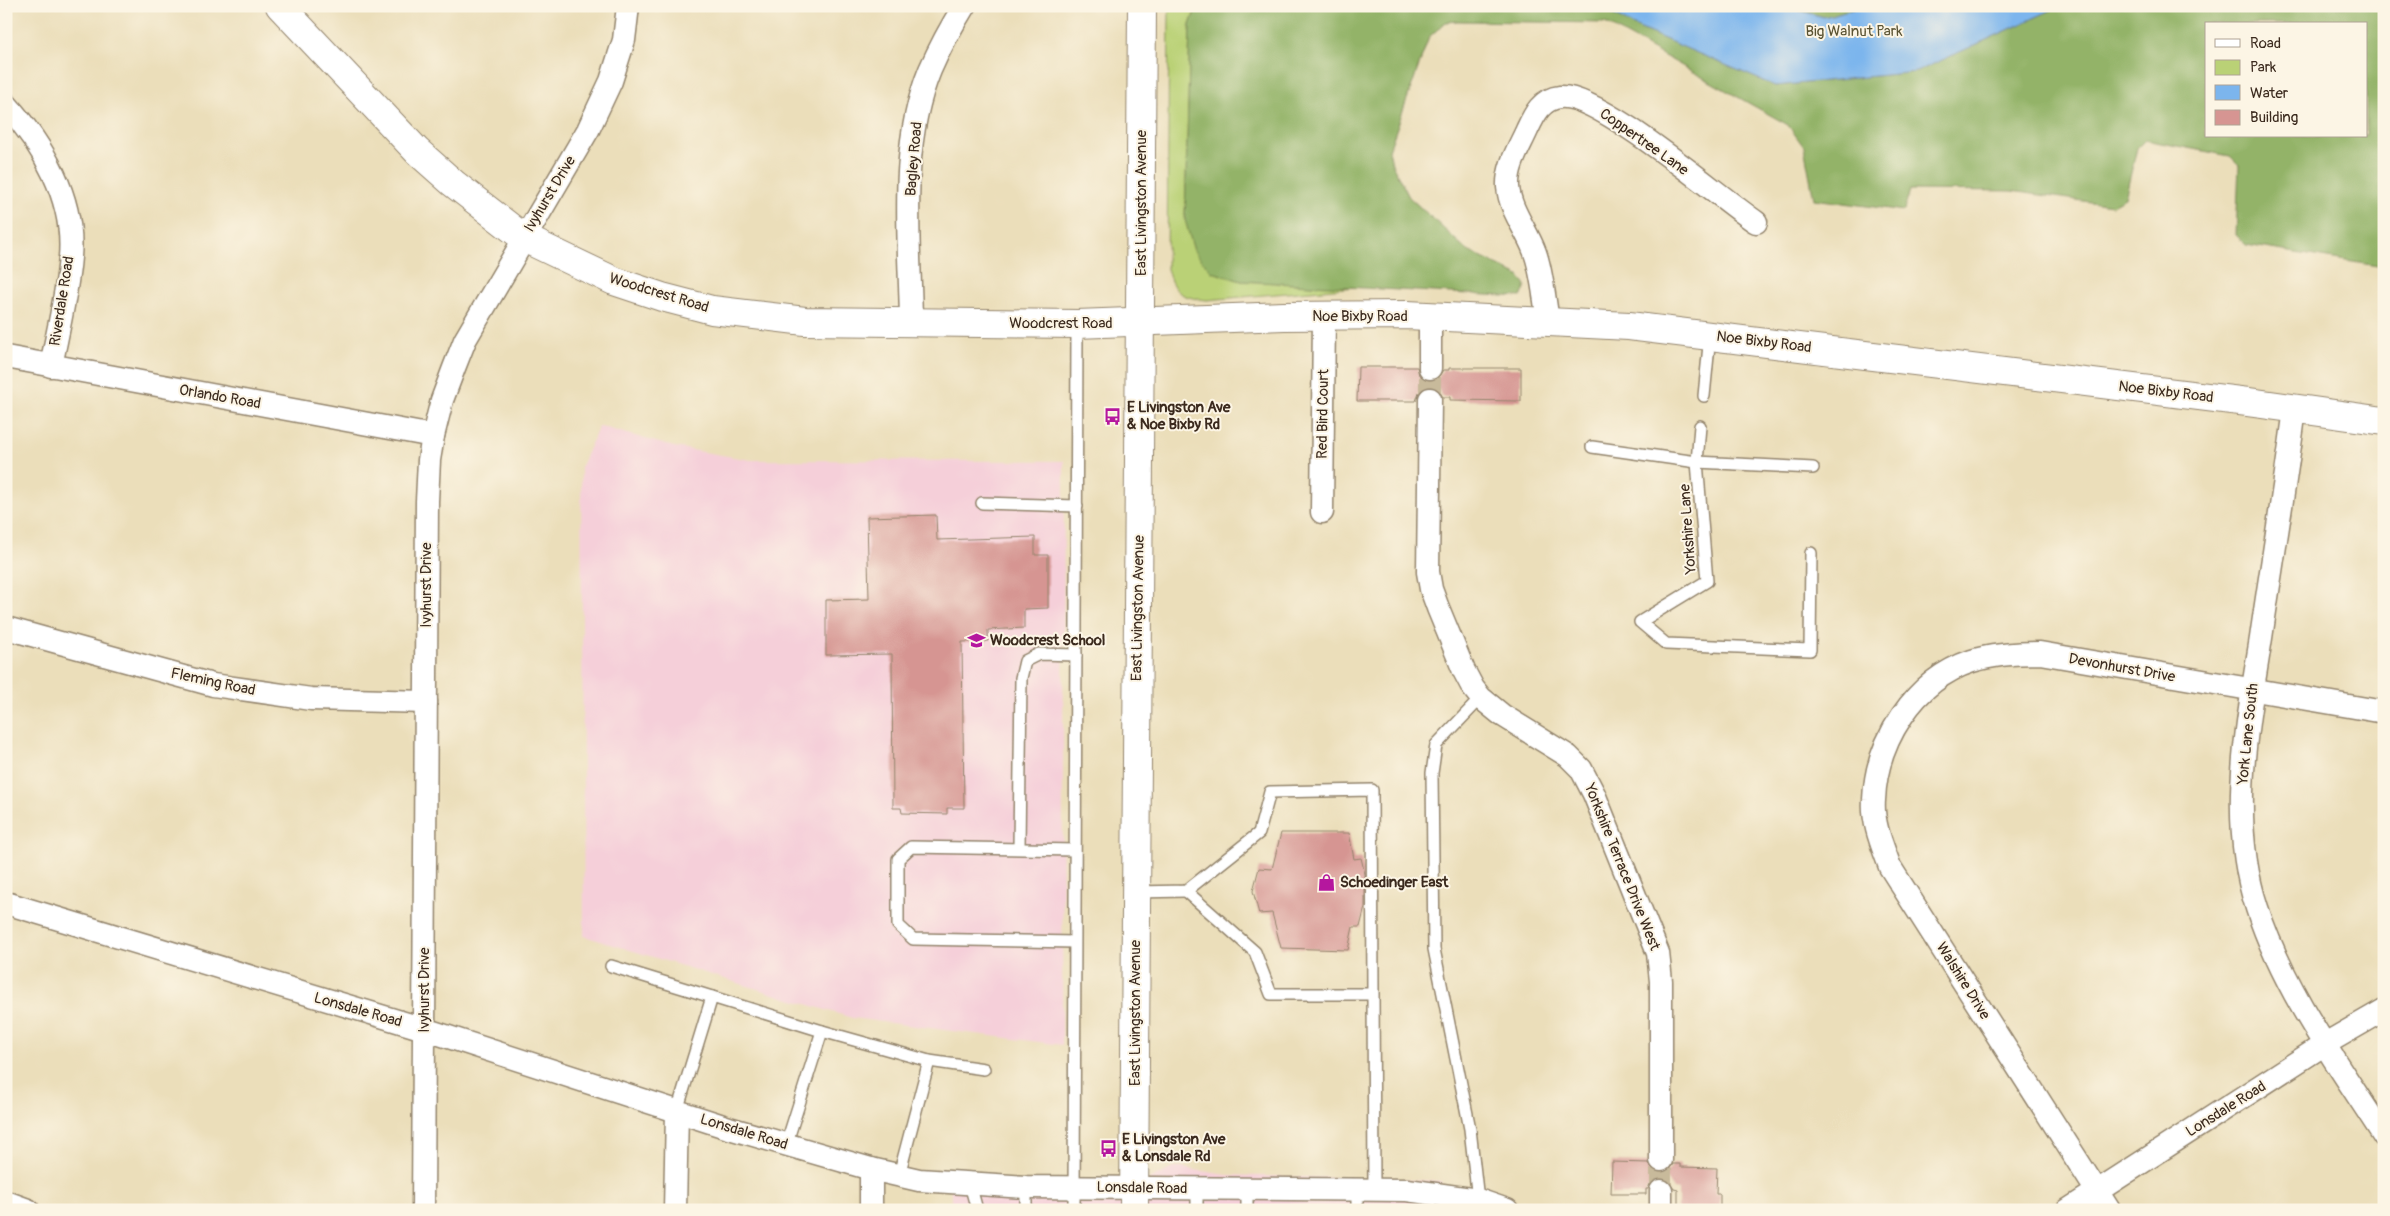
<svg xmlns="http://www.w3.org/2000/svg" width="2390" height="1216" font-family="Pangolin,sans-serif">
	<style>
		.built { fill: #f5cfd9 }
		.green { fill: #bad176; stroke: #7a7e4a }
		.forest { fill: #93b367; stroke: #676e42; fill-rule: evenodd }
		.water { fill: #7cb5ed; stroke: #5c7086 }
		.building { fill: #d69592 }
		.lines { fill: none; stroke-linecap: round; stroke-linejoin: round }
		.street-tunnel { stroke: #c8ba9b; stroke-width: 22; stroke-dasharray: 22 11; stroke-linecap: butt }
		.lane-casing { stroke: #93846c; stroke-width: 14 }
		.street-casing { stroke: #93846c; stroke-width: 25 }
		.secondary-casing { stroke: #93846c; stroke-width: 30 }
		.lane { stroke: #fff; stroke-width: 11 }
		.street { stroke: #fff; stroke-width: 22 }
		.secondary { stroke: #fff; stroke-width: 28 }
		.labels { text-anchor: middle; dominant-baseline: central; stroke-width: 4; stroke-linejoin: round; paint-order: stroke }
		.park-label { font-size: 15px; fill: #5b5434; stroke: #fcf5e5 }
		.street-label { font-size: 15px; fill: #3b2a1e; stroke: #fcf5e5 }
		.poi-label { font-size: 15px; font-weight: bold; fill: #3b2a1e; stroke: #fcf5e5; text-anchor: start }
	</style>
	<rect width="100%" height="100%" fill="#fcf5e5"/>
	<filter id="ink" filterUnits="userSpaceOnUse"><feTurbulence type="fractalNoise" baseFrequency=".02" numOctaves="2"/><feDisplacementMap in="SourceGraphic" scale="10" xChannelSelector="R" yChannelSelector="G"/><feConvolveMatrix kernelMatrix="1 2 1 2 8 2 1 2 1" color-interpolation-filters="sRGB"/></filter>
	<filter id="wash" filterUnits="userSpaceOnUse"><feTurbulence type="fractalNoise" baseFrequency=".0096" numOctaves="4" result="noise"/><feDisplacementMap in="SourceGraphic" scale="20" xChannelSelector="R" yChannelSelector="G"/><feGaussianBlur stdDeviation="1.12" result="paint"/><feColorMatrix in="noise" values="0 0 0 0 0 0 0 0 0 0 0 0 0 0 0 0 0 1.4 0 .05"/><feComposite in="paint" operator="in"/></filter>
	<g filter="url(#wash)">
		<rect width="100%" height="100%" fill="#ebdeba"/>
		<!-- built -->
		<g class="built">
			<path d="M 599,426 L 674,447 L 751,460 L 1064,461 L 1062,1045 L 852,1018 L 584,936 L 581,466 Z"/>
			<path d="M 1175,1167 L 1227,1175 L 1441,1181 L 1443,1195 L 1513,1210 L 951,1210 L 951,1187 L 1130,1189 Z"/>
		</g>
		<!-- green -->
		<path class="green" d="M 1169,6 L 1197,6 L 1190,25 L 1185,220 L 1241,281 L 1356,287 L 1207,300 C 1182,297 1174,295 1167,269 Z"/>
		<!-- forest -->
		<g class="forest">
			<path d="M 1197,6 L 1598,6 L 1634,26 L 1775,86 L 1916,72 L 2060,6 L 2384,6 L 2384,267 L 2246,245 L 2236,235 L 2239,165 L 2230,156 L 2145,140 L 2137,148 L 2125,198 L 2112,205 L 2011,191 L 1910,190 L 1904,211 L 1814,199 L 1804,147 L 1788,125 L 1605,23 L 1458,21 L 1446,22 L 1429,37 L 1389,150 L 1392,164 L 1409,197 L 1468,251 L 1519,276 L 1526,286 L 1521,297 L 1241,281 L 1212,272 L 1194,251 L 1185,220 L 1190,25 ZM 2206,24 L 2366,24 L 2366,136 L 2206,136 Z"/>
			<path d="M 1783,6 L 1864,6 L 1824,17 Z"/>
		</g>
		<!-- water -->
		<path class="water" d="M 1598,6 L 1783,6 L 1824,17 L 1864,6 L 2060,6 L 1916,72 L 1775,86 L 1634,26 Z"/>
		<g id="blocks">
			<!-- building -->
			<g class="building">
				<path d="M 1358,367 L 1417,367 L 1419,375 L 1430,381 L 1437,379 L 1443,370 L 1449,370 L 1449,368 L 1521,368 L 1521,401 L 1450,400 L 1450,397 L 1443,397 L 1437,388 L 1430,386 L 1419,392 L 1416,401 L 1357,401 Z"/>
				<path d="M 936,515 L 937,540 L 1035,537 L 1035,555 L 1048,555 L 1048,608 L 1024,609 L 1024,628 L 988,630 L 988,641 L 962,642 L 964,808 L 947,808 L 947,814 L 902,813 L 901,808 L 893,808 L 892,654 L 826,655 L 826,600 L 869,599 L 867,517 Z"/>
				<path d="M 1281,833 L 1349,833 L 1354,859 L 1361,858 L 1365,874 L 1365,907 L 1360,927 L 1353,927 L 1348,950 L 1281,948 L 1272,913 L 1259,914 L 1253,891 L 1259,868 L 1272,869 Z"/>
				<path d="M 1612,1162 L 1649,1163 L 1654,1171 L 1661,1173 L 1668,1171 L 1673,1164 L 1680,1164 L 1680,1167 L 1717,1168 L 1716,1194 L 1720,1194 L 1720,1210 L 1678,1210 L 1678,1190 L 1674,1189 L 1668,1180 L 1661,1178 L 1655,1179 L 1650,1184 L 1648,1189 L 1646,1189 L 1646,1194 L 1611,1194 Z"/>
			</g>
		</g>
	</g>
	<g filter="url(#ink)">
		<use href="#blocks" fill-opacity="0" stroke="#93846c" stroke-width="1"/>
		<g class="lines">
			<!-- street-tunnel -->
			<g class="street-tunnel">
				<path d="M 1430,399 L 1430,368"/>
				<path d="M 1661,1191 L 1661,1160"/>
			</g>
			<defs>
				<g id="lane">
					<path d="M 1704,396 L 1710,335"/>
					<path d="M 1700,426 L 1697,462 L 1707,581 L 1640,622 L 1666,644 L 1810,650 L 1811,553"/>
					<path d="M 1592,447 L 1697,462 L 1813,468"/>
					<path d="M 982,503 L 1077,506"/>
					<path d="M 1019,848 L 1021,678 L 1025,661 L 1039,654 L 1076,655"/>
					<path d="M 1186,891 L 1255,952 L 1271,994 L 1372,994"/>
					<path d="M 1136,892 L 1186,891 L 1259,833 L 1270,792 L 1372,790 L 1374,1190"/>
					<path d="M 1074,942 L 913,939 L 898,925 L 898,859 L 911,847 L 1074,850"/>
					<path d="M 611,966 L 712,997"/>
					<path d="M 677,1111 L 712,997 L 822,1031"/>
					<path d="M 786,1145 L 822,1031 L 929,1061 L 984,1069"/>
					<path d="M 899,1175 L 929,1061"/>
					<path d="M 970,1184 L 977,1210"/>
					<path d="M 1026,1187 L 1026,1210"/>
					<path d="M 1478,1200 L 1470,1129 L 1434,949 L 1432,773 L 1436,745 L 1481,698"/>
					<path d="M 1074,1210 L 1077,324"/>
					<path d="M 1197,1210 L 1197,1189"/>
					<path d="M 1247,1210 L 1247,1189"/>
					<path d="M 1357,1210 L 1357,1190"/>
				</g>
				<g id="street">
					<path d="M 6,104 C 43,145 75,199 70,257 C 67,294 58,330 51,366"/>
					<path d="M 1548,320 C 1544,299 1542,269 1534,250 C 1526,229 1510,210 1508,187 C 1507,166 1519,148 1527,130 C 1534,115 1541,99 1560,97 C 1599,93 1719,197 1756,222"/>
					<path d="M 911,322 C 910,240 898,148 930,70 C 940,47 951,27 964,6"/>
					<path d="M 6,357 L 433,436"/>
					<path d="M 1430,368 L 1430,316"/>
					<path d="M 1430,399 L 1428,572 L 1431,589 L 1438,608 L 1464,671 L 1473,688 L 1481,698 L 1502,715 L 1568,756 L 1581,769 L 1594,794 L 1658,953 L 1661,981 L 1661,1160"/>
					<path d="M 2295,409 C 2285,486 2272,562 2261,638 C 2247,726 2228,820 2257,908 C 2284,991 2337,1063 2384,1136"/>
					<path d="M 1322,512 L 1324,316"/>
					<path d="M 6,628 L 213,685 L 311,699 L 426,702"/>
					<path d="M 6,903 L 424,1029 L 729,1128 L 871,1169 L 919,1180 L 1026,1187 L 1407,1190 L 1478,1200 L 1507,1210"/>
					<path d="M 871,1169 L 871,1210"/>
					<path d="M 6,1202 L 28,1210"/>
					<path d="M 423,1210 L 427,501 L 429,460 L 433,436 L 442,400 L 454,368 L 465,340 L 588,130 L 611,81 L 624,40 L 628,6"/>
					<path d="M 675,1210 L 677,1111"/>
					<path d="M 1661,1210 L 1661,1191"/>
					<path d="M 2068,1210 L 2325,1044 L 2384,1010"/>
					<path d="M 2109,1210 L 1890,867 C 1883,847 1872,823 1874,800 C 1876,742 1914,680 1972,661 C 1994,654 2017,653 2040,653 L 2384,712"/>
				</g>
				<g id="secondary">
					<path d="M 280,6 L 417,151 L 453,183 L 524,238 L 614,281 L 662,297 L 712,310 L 805,321 L 1077,324 L 1284,316 L 1407,315 L 1629,326 L 2248,402 L 2384,421"/>
					<path d="M 1134,1210 L 1142,6"/>
				</g>
			</defs>
			<!-- lane casing -->
			<use href="#lane" class="lane-casing"/>
			<!-- street casing -->
			<use href="#street" class="street-casing"/>
			<!-- secondary casing -->
			<use href="#secondary" class="secondary-casing"/>
			<!-- lane -->
			<use href="#lane" class="lane"/>
			<!-- street -->
			<use href="#street" class="street"/>
			<!-- secondary -->
			<use href="#secondary" class="secondary"/>
		</g>
	</g>
	<!-- icons -->
	<defs>
		<symbol id="bus-bare" viewBox="-9 -9 18 18"><path d="M-5-6H5V4H4V6H2V4H-2V6H-4V4H-5ZM-3.5-4V0h7V-4ZM-3.5 1.2v1.5H-2V1.2ZM2 1.2v1.5H3.5V1.2Z" fill="#b5179e" stroke="#fcf5e5" stroke-width="2.5" paint-order="stroke"/></symbol>
		<symbol id="school-bare" viewBox="-9 -9 18 18"><path d="M0-5L7-2L0 1L-7-2ZM-4 1L0 2.5L4 1V4Q0 6-4 4Z" fill="#b5179e" stroke="#fcf5e5" stroke-width="2.5" paint-order="stroke"/></symbol>
		<symbol id="shop-bare" viewBox="-9 -9 18 18"><path d="M-5-2.5h2.3a2.7 3.5 0 0 1 5.4 0H5L5.5 6h-11ZM-1.5-2.5h3a1.5 2.3 0 0 0-3 0Z" fill="#b5179e" stroke="#fcf5e5" stroke-width="2.5" paint-order="stroke"/></symbol>
	</defs>
	<g fill-rule="evenodd">
		<use href="#bus-bare" x="1100" y="404" width="25" height="25"/>
		<use href="#school-bare" x="964" y="628" width="25" height="25"/>
		<use href="#shop-bare" x="1314" y="870" width="25" height="25"/>
		<use href="#bus-bare" x="1096" y="1136" width="25" height="25"/>
	</g>
	<g class="labels">
		<!-- park labels -->
		<g class="park-label">
			<text x="1854" y="31">Big Walnut Park</text>
		</g>
		<!-- street labels -->
		<g class="street-label">
			<text transform="translate(1644 142) rotate(35)">Coppertree Lane</text>
			<text transform="translate(914 159) rotate(-85)">Bagley Road</text>
			<text transform="translate(550 194) rotate(-59)">Ivyhurst Drive</text>
			<text transform="translate(1141 203) rotate(-90)">East Livingston Avenue</text>
			<text transform="translate(659 293) rotate(17)">Woodcrest Road</text>
			<text transform="translate(62 301) rotate(-81)">Riverdale Road</text>
			<text x="1360" y="316">Noe Bixby Road</text>
			<text x="1061" y="323">Woodcrest Road</text>
			<text transform="translate(1764 342) rotate(7)">Noe Bixby Road</text>
			<text transform="translate(2166 392) rotate(7)">Noe Bixby Road</text>
			<text transform="translate(220 397) rotate(10)">Orlando Road</text>
			<text transform="translate(1323 414) rotate(-89)">Red Bird Court</text>
			<text transform="translate(1688 529) rotate(-94)">Yorkshire Lane</text>
			<text transform="translate(426 585) rotate(-90)">Ivyhurst Drive</text>
			<text transform="translate(1138 608) rotate(-89)">East Livingston Avenue</text>
			<text transform="translate(2122 668) rotate(10)">Devonhurst Drive</text>
			<text transform="translate(213 682) rotate(12)">Fleming Road</text>
			<text transform="translate(2248 734) rotate(-84)">York Lane South</text>
			<text transform="translate(1622 867) rotate(68)">Yorkshire Terrace Drive West</text>
			<text transform="translate(1963 981) rotate(58)">Walshire Drive</text>
			<text transform="translate(424 990) rotate(-90)">Ivyhurst Drive</text>
			<text transform="translate(358 1010) rotate(16)">Lonsdale Road</text>
			<text transform="translate(1135 1013) rotate(-90)">East Livingston Avenue</text>
			<text transform="translate(2226 1109) rotate(-32)">Lonsdale Road</text>
			<text transform="translate(744 1132) rotate(17)">Lonsdale Road</text>
			<text transform="translate(1142 1188) rotate(1)">Lonsdale Road</text>
		</g>
		<!-- poi labels -->
		<g class="poi-label">
			<text x="1127" y="407">E Livingston Ave<tspan x="1127" dy="17">&amp; Noe Bixby Rd</tspan></text>
			<text x="990" y="640">Woodcrest School</text>
			<text x="1340" y="882">Schoedinger East</text>
			<text x="1122" y="1139">E Livingston Ave<tspan x="1122" dy="17">&amp; Lonsdale Rd</tspan></text>
		</g>
	</g>
	<!-- margin -->
	<rect width="2390" height="1216" fill="none" stroke="#fcf5e5" stroke-width="25"/>
	<!-- legend -->
	<rect x="2205" y="22" width="162" height="115" fill="#fcf5e5" stroke="#afa495"/>
	<rect x="2215" y="39" width="25" height="8" fill="#ffffff" stroke="#afa495"/>
	<text x="2250" y="48" font-size="15" fill="#3b2a1e">Road</text>
	<rect x="2215" y="60" width="25" height="15" fill="#bad176" stroke="#afa495"/>
	<text x="2250" y="72" font-size="15" fill="#3b2a1e">Park</text>
	<rect x="2215" y="85" width="25" height="15" fill="#7cb5ed" stroke="#afa495"/>
	<text x="2250" y="98" font-size="15" fill="#3b2a1e">Water</text>
	<rect x="2215" y="110" width="25" height="15" fill="#d69592" stroke="#afa495"/>
	<text x="2250" y="122" font-size="15" fill="#3b2a1e">Building</text>
</svg>
